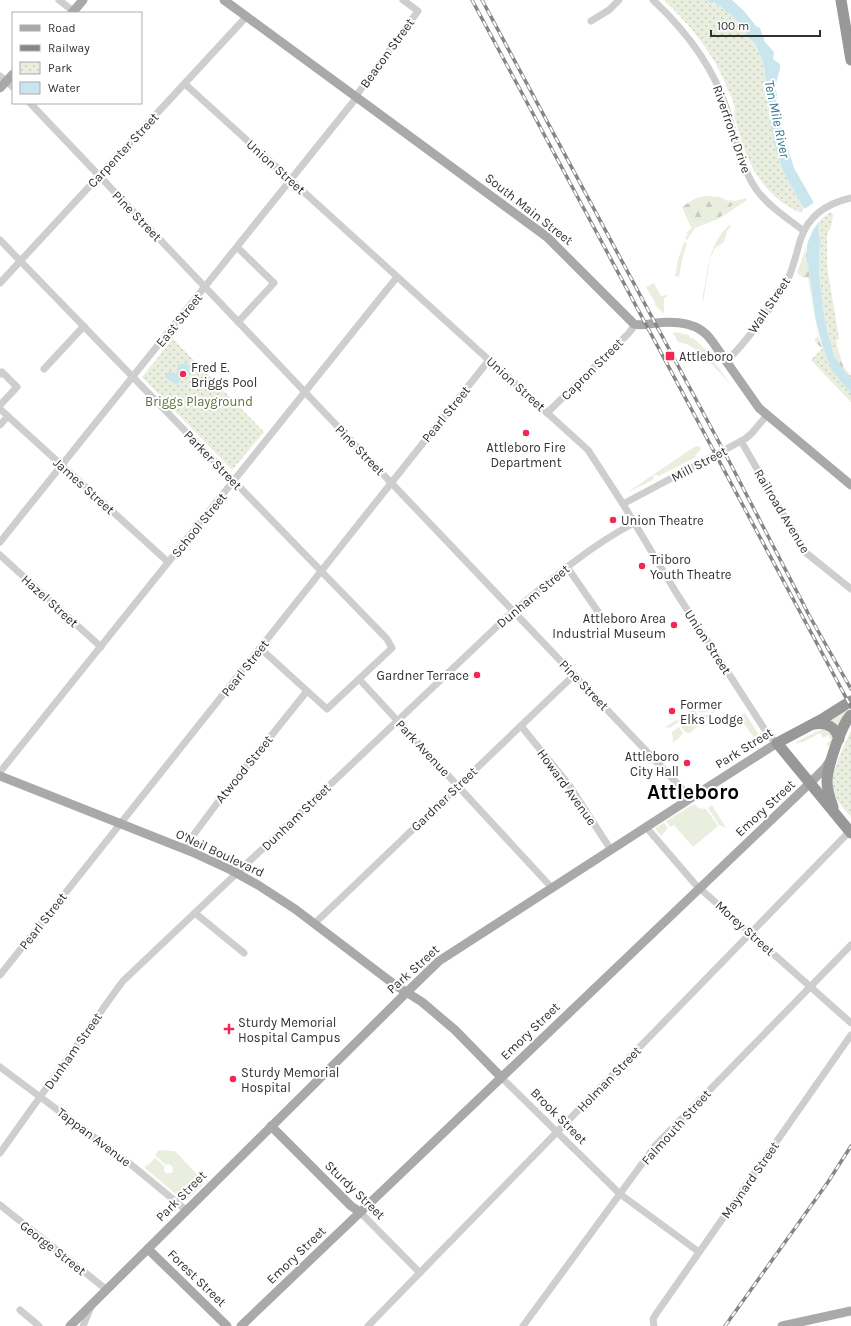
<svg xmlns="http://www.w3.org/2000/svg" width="851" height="1326" font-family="Karla,sans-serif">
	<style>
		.green { fill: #e9eede }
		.forest { fill: url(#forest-firs) }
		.park { fill: url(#park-dots) }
		.water { fill: #c9e6ef }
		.pier { fill: #fff }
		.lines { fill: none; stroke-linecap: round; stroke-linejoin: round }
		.minor { stroke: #cecece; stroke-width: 7 }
		.major { stroke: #a9a9a9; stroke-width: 9 }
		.highway { stroke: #989898; stroke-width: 11 }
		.rail-casing { stroke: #868686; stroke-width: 3.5 }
		.rail { stroke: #fff; stroke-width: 2; stroke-dasharray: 6; stroke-linecap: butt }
		.poi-dot { fill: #f32751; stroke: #fff; stroke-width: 1.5 }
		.labels { text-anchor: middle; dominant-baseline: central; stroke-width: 4; stroke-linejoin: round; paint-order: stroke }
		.street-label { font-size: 13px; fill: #313131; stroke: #fff }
		.poi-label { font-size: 13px; fill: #313131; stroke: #fff; text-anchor: start }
		.park-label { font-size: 13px; fill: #5b7139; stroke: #fff }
		.water-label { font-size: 14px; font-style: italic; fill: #357b93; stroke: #fff }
		.town-label { font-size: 21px; font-weight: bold; fill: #000; stroke: #fff }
	</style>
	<defs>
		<pattern id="forest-firs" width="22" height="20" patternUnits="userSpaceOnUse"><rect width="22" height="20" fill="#e9eede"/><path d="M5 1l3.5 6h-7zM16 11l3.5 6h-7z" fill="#c8cdbf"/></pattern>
		<pattern id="park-dots" width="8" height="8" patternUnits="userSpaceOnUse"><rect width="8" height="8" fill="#e9eede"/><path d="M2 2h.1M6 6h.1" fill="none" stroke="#c8cdbf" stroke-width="1.8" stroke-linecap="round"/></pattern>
	</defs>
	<rect width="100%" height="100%" fill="#fff"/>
	<!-- green -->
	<g class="green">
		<path d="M 746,198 L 747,200 L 720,218 L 695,228 L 687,240 L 685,239 L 688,234 L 686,233 L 692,228 L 690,225 L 693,223 L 695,225 L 707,221 L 709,222 C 721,217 723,211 733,204 L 727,200 L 735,201 Z"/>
		<path d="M 729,225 L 731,226 L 727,231 L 724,242 L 715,248 L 710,259 L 703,303 C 702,297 704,290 705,285 C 708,263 712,241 729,225 Z"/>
		<path d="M 684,242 L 687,243 L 682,260 L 679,277 L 675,276 L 678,260 Z"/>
		<path d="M 806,247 L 805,264 L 801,276 L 797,273 Z"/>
		<path d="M 654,283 L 661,296 L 667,295 L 667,297 L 664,298 L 664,314 L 655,305 L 655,302 L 646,287 Z"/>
		<path d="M 674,332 L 689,335 L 690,338 L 693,338 L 704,348 L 731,385 L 710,362 L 707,364 C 698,351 693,344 678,342 L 673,333 Z"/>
		<path d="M 699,446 L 701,449 L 695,455 L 696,457 L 659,476 L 657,475 L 654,475 L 653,480 L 628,492 L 694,447 Z"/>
		<path d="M 712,701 L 714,701 C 714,710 707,714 699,712 L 694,705 L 695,704 L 700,708 Z"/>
		<path d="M 718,702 L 721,706 L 690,733 L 685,732 L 681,726 L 690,723 L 699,716 L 709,714 L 715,709 Z"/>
		<path d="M 692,706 L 698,715 L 687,722 L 680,721 L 670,728 L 665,727 L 676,720 L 678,721 L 690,713 L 688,709 Z"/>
		<path d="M 846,708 L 848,712 L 838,726 L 830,721 Z"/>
		<path d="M 745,713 L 762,740 L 760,743 L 753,748 L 751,744 L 756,740 L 741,720 L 739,722 L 737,719 Z"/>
		<path d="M 679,727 L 683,733 L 679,738 L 672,743 L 673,739 L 672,732 Z"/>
		<path d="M 820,730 L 824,730 L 831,734 L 833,740 L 832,746 L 828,746 L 826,744 L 831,740 L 828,735 L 823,738 L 820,733 L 801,743 L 800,742 L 797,744 L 796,742 Z"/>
		<path d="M 694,804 L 698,808 L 706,809 L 718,826 L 693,847 L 674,825 L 670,827 L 666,821 Z"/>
		<path d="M 712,805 L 726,828 L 719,825 L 708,808 Z"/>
		<path d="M 664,823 L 668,828 L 661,836 L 655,828 Z"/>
		<path d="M 159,1150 L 175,1151 L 205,1183 L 186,1201 L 184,1201 L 145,1168 L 145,1165 L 147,1166 L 155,1158 L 165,1167 L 164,1170 L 166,1173 L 170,1173 L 173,1172 L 172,1166 L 169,1164 L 166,1165 L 155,1155 Z"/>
	</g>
	<!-- forest -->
	<g class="forest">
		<path d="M 705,196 L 720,197 L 733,204 C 728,208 725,212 721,216 C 718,219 713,220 709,222 L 707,221 L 695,225 L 693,223 L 690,225 L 682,207 L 694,199 Z"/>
		<path d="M 807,245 L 808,254 L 807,260 L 808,264 C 812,291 814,331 825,355 C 832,371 843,386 851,402 L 811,360 L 822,349 L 815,341 L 815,338 L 818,337 L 808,277 L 804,278 L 801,276 L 805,264 Z"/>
		<path d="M 838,349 L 843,366 L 851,376 L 851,378 C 843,370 835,361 832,350 Z"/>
	</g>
	<!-- park -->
	<g class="park">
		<path d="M 664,0 L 707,0 L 711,4 L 712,2 L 724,9 L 725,12 L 730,14 L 742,26 L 745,33 L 755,45 L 763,62 L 767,86 L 767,98 L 769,108 L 770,123 L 778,157 L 784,173 L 802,205 L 805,213 C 798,213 793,209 788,206 C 754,185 744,151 734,115 C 737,107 732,99 729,92 C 715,55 692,27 664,0 Z"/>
		<path d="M 831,212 L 833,215 L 831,227 L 827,234 L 827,267 L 839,339 L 836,340 L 838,349 L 832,350 L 823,309 L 819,271 L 819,250 L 821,245 L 818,228 L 820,220 Z"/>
		<path d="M 173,339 L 264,432 L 232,470 L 142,377 Z"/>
		<path d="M 823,348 L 829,362 L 832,371 L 851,392 L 851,402 L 811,360 Z"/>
		<path d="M 851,731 L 851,817 C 844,809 837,801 833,791 C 828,776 845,744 851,731 Z"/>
	</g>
	<!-- water -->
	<g class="water">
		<path d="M 707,0 L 732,0 L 744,11 L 756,26 L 760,28 L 765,42 L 774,52 L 773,59 L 780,64 L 780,69 L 778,75 L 775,89 L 777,94 L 776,103 L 780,112 L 780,124 L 794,168 L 813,201 L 820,220 L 818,228 L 821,245 L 819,250 L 819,271 L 823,309 L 827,329 L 834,356 L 843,369 L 851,378 L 851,393 L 832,371 L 822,345 L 815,317 L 808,264 L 806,260 C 808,253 806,247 808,240 L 804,209 L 784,173 L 776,151 L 770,123 L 769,108 L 767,98 L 767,86 L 763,62 L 755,44 L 748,37 L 742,26 L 730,14 L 725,12 L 724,9 L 713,2 L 711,4 Z"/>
		<path d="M 186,363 L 189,367 L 190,372 L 186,376 L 181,376 L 180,378 L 181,379 L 177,385 L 165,377 L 170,370 L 176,375 L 178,365 Z"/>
	</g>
	<!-- pier -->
	<path class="pier" d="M 815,202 L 821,219 L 813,230 L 807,244 L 802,209 L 806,208 Z"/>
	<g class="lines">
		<!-- minor -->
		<g class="minor">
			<path d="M 59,0 L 73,11"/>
			<path d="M 653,0 C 685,30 712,64 726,107 C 734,132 741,168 756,189 C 768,206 788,219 804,231"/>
			<path d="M 591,21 L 609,10 L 619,0"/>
			<path d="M 0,76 L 13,87"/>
			<path d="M 185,84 L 588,450 L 623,504 L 677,594 L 769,736 L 777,743"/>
			<path d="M 356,96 L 418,11 L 403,0"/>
			<path d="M 30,103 L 691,798"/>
			<path d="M 0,240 L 387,639 L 392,648 L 327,709 L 260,648"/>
			<path d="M 238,248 L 274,283 L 238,322"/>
			<path d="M 0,283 L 247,16"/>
			<path d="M 726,361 C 737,352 744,342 753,331 C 765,315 777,299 787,281 C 794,267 796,253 801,238 C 809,215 829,203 851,198"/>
			<path d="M 44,369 L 84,326"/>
			<path d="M 0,374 L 2,372 L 17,387 L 0,405"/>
			<path d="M 0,409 L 168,562"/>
			<path d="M 547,413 L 628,334 L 635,325"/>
			<path d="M 0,425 L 8,416"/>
			<path d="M 741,441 L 805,552 L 851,589"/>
			<path d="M 623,504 L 745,439 L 752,433 L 767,415"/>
			<path d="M 0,542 L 357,97"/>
			<path d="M 0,555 L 101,647"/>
			<path d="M 567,567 L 601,616"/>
			<path d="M 359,679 L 552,888"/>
			<path d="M 521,726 L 569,785 L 611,850"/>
			<path d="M 0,772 L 397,277"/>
			<path d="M 646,827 L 695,884 L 851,1023"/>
			<path d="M 183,849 L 218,802 L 307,691"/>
			<path d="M 195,913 L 244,953"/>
			<path d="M 314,924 L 574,675"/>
			<path d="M 0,975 L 489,360"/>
			<path d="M 0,1067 L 134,1167 L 186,1210"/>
			<path d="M 501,1077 L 620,1194 L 699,1252"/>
			<path d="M 0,1153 L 117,989 L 123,981 L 508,616 C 548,582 588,547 634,523"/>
			<path d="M 0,1205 L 107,1290"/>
			<path d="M 360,1212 L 420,1273"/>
			<path d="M 20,1310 L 39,1326"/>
			<path d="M 83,1326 L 91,1307"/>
			<path d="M 368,1326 L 850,831"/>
			<path d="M 523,1326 L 655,1146 L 851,945"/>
			<path d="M 654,1326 L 653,1319 L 656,1314 L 851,1035"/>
		</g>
		<!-- major -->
		<g class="major">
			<path d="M 224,0 L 547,237 L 634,324 C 641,326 649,324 656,323 C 677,321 699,322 712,341 L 759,408 L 851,485"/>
			<path d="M 72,13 L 83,0"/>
			<path d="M 0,88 L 13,74"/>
			<path d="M 0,776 L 192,852 L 231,870 L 258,885 L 295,909 L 395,985 L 422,1002 L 455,1030 L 501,1077"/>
			<path d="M 271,1126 L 351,1206 L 360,1212"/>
			<path d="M 148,1249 L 227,1326"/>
			<path d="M 70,1326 L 406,993 L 439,961 L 691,798 L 777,743"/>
			<path d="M 241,1326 L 810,783 L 825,768 L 831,759"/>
			<path d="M 782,1326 L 851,1311"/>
		</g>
		<!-- highway -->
		<g class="highway">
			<path d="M 841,0 L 851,60"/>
			<path d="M 851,701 L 824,718 L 777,743 L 851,833"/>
			<path d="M 814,724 C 826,722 836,727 839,739"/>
			<path d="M 833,807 C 830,799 827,791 827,782 C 827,768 841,725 851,715"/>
		</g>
		<defs>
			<g id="rail">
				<path d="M 472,0 L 851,707"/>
				<path d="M 482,0 L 729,461 L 810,617 L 851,689"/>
				<path d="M 725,1326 L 828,1182 L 851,1146"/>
			</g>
		</defs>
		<!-- rail casing -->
		<use href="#rail" class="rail-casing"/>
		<!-- rail -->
		<use href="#rail" class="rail"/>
	</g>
	<!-- markers -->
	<g class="poi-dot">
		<rect x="665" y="351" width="10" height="10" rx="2"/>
		<circle cx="183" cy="374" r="4"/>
		<circle cx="526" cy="433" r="4"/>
		<circle cx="613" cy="520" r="4"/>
		<circle cx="642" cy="566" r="4"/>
		<circle cx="674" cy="625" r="4"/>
		<circle cx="477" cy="675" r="4"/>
		<circle cx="672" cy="711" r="4"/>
		<circle cx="687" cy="763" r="4"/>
		<path d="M227 1023h4v4h4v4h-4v4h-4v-4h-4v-4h4z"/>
		<circle cx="233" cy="1079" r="4"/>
	</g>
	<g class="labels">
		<!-- street labels -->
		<g class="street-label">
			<text transform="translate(387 53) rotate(-54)">Beacon Street</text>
			<text transform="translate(732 129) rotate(71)">Riverfront Drive</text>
			<text transform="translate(123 150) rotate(-47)">Carpenter Street</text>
			<text transform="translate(276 167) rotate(42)">Union Street</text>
			<text transform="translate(529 209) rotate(38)">South Main Street</text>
			<text transform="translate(137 216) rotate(46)">Pine Street</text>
			<text transform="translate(769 305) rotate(-56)">Wall Street</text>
			<text transform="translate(179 320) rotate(-51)">East Street</text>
			<text transform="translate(592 369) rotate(-45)">Capron Street</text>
			<text transform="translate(516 384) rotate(42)">Union Street</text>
			<text transform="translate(446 414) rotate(-51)">Pearl Street</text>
			<text transform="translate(360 450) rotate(46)">Pine Street</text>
			<text transform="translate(213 460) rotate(46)">Parker Street</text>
			<text transform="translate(699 464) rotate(-28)">Mill Street</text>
			<text transform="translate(84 486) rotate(42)">James Street</text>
			<text transform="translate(782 511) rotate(59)">Railroad Avenue</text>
			<text transform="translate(199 525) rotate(-51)">School Street</text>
			<text transform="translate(533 596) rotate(-40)">Dunham Street</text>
			<text transform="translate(50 601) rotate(42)">Hazel Street</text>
			<text transform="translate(708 642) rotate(57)">Union Street</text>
			<text transform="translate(245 668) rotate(-52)">Pearl Street</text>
			<text transform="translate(584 685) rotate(46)">Pine Street</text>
			<text transform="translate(423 748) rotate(47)">Park Avenue</text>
			<text transform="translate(744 748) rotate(-32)">Park Street</text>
			<text transform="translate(244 769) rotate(-51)">Atwood Street</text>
			<text transform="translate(567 787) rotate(54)">Howard Avenue</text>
			<text transform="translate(444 799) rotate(-44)">Gardner Street</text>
			<text transform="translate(765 808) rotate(-43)">Emory Street</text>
			<text transform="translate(296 817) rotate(-44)">Dunham Street</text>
			<text transform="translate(220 853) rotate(25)">O'Neil Boulevard</text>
			<text transform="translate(43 921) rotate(-52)">Pearl Street</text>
			<text transform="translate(745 928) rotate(42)">Morey Street</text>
			<text transform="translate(413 969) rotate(-42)">Park Street</text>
			<text transform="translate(530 1031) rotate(-44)">Emory Street</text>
			<text transform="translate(73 1051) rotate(-55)">Dunham Street</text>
			<text transform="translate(609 1079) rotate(-46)">Holman Street</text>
			<text transform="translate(559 1116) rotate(45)">Brook Street</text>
			<text transform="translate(676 1127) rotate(-48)">Falmouth Street</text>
			<text transform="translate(94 1137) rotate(37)">Tappan Avenue</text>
			<text transform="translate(750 1180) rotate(-55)">Maynard Street</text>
			<text transform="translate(355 1190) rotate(44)">Sturdy Street</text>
			<text transform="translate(181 1196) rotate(-45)">Park Street</text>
			<text transform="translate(53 1248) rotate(38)">George Street</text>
			<text transform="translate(296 1255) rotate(-44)">Emory Street</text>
			<text transform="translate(197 1278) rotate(44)">Forest Street</text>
		</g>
		<!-- poi labels -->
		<g class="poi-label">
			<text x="679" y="356">Attleboro</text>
			<text x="191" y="367">Fred E.<tspan x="191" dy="15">Briggs Pool</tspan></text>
			<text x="526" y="447" text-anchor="middle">Attleboro Fire<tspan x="526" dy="15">Department</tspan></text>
			<text x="621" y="520">Union Theatre</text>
			<text x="650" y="559">Triboro<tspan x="650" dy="15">Youth Theatre</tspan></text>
			<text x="666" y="618" text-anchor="end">Attleboro Area<tspan x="666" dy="15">Industrial Museum</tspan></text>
			<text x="469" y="675" text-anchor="end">Gardner Terrace</text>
			<text x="680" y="704">Former<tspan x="680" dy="15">Elks Lodge</tspan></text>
			<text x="679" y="756" text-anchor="end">Attleboro<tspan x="679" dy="15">City Hall</tspan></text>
			<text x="238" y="1022">Sturdy Memorial<tspan x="238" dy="15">Hospital Campus</tspan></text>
			<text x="241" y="1072">Sturdy Memorial<tspan x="241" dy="15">Hospital</tspan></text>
		</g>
		<!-- park labels -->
		<g class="park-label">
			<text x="199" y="401">Briggs Playground</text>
		</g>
		<!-- water labels -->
		<g class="water-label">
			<text transform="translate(777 119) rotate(78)">Ten Mile River</text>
		</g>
		<!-- town labels -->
		<g class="town-label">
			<text x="693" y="792">Attleboro</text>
		</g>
	</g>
	<!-- legend -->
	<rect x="12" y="12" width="130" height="92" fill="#ffffff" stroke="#adadad"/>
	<rect x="20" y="25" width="20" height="6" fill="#a9a9a9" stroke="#adadad"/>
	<text x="48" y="32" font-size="12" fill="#313131">Road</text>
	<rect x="20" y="45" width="20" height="6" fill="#868686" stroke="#adadad"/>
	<text x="48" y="52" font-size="12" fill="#313131">Railway</text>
	<rect x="20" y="62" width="20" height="12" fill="url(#park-dots)" stroke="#adadad"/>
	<text x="48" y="72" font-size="12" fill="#313131">Park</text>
	<rect x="20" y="82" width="20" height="12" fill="#c9e6ef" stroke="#adadad"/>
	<text x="48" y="92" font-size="12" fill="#313131">Water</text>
	<!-- scale -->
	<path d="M711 30v6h109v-6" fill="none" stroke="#313131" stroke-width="2"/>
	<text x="717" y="30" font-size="12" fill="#313131" stroke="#ffffff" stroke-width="3" paint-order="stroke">100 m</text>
</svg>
